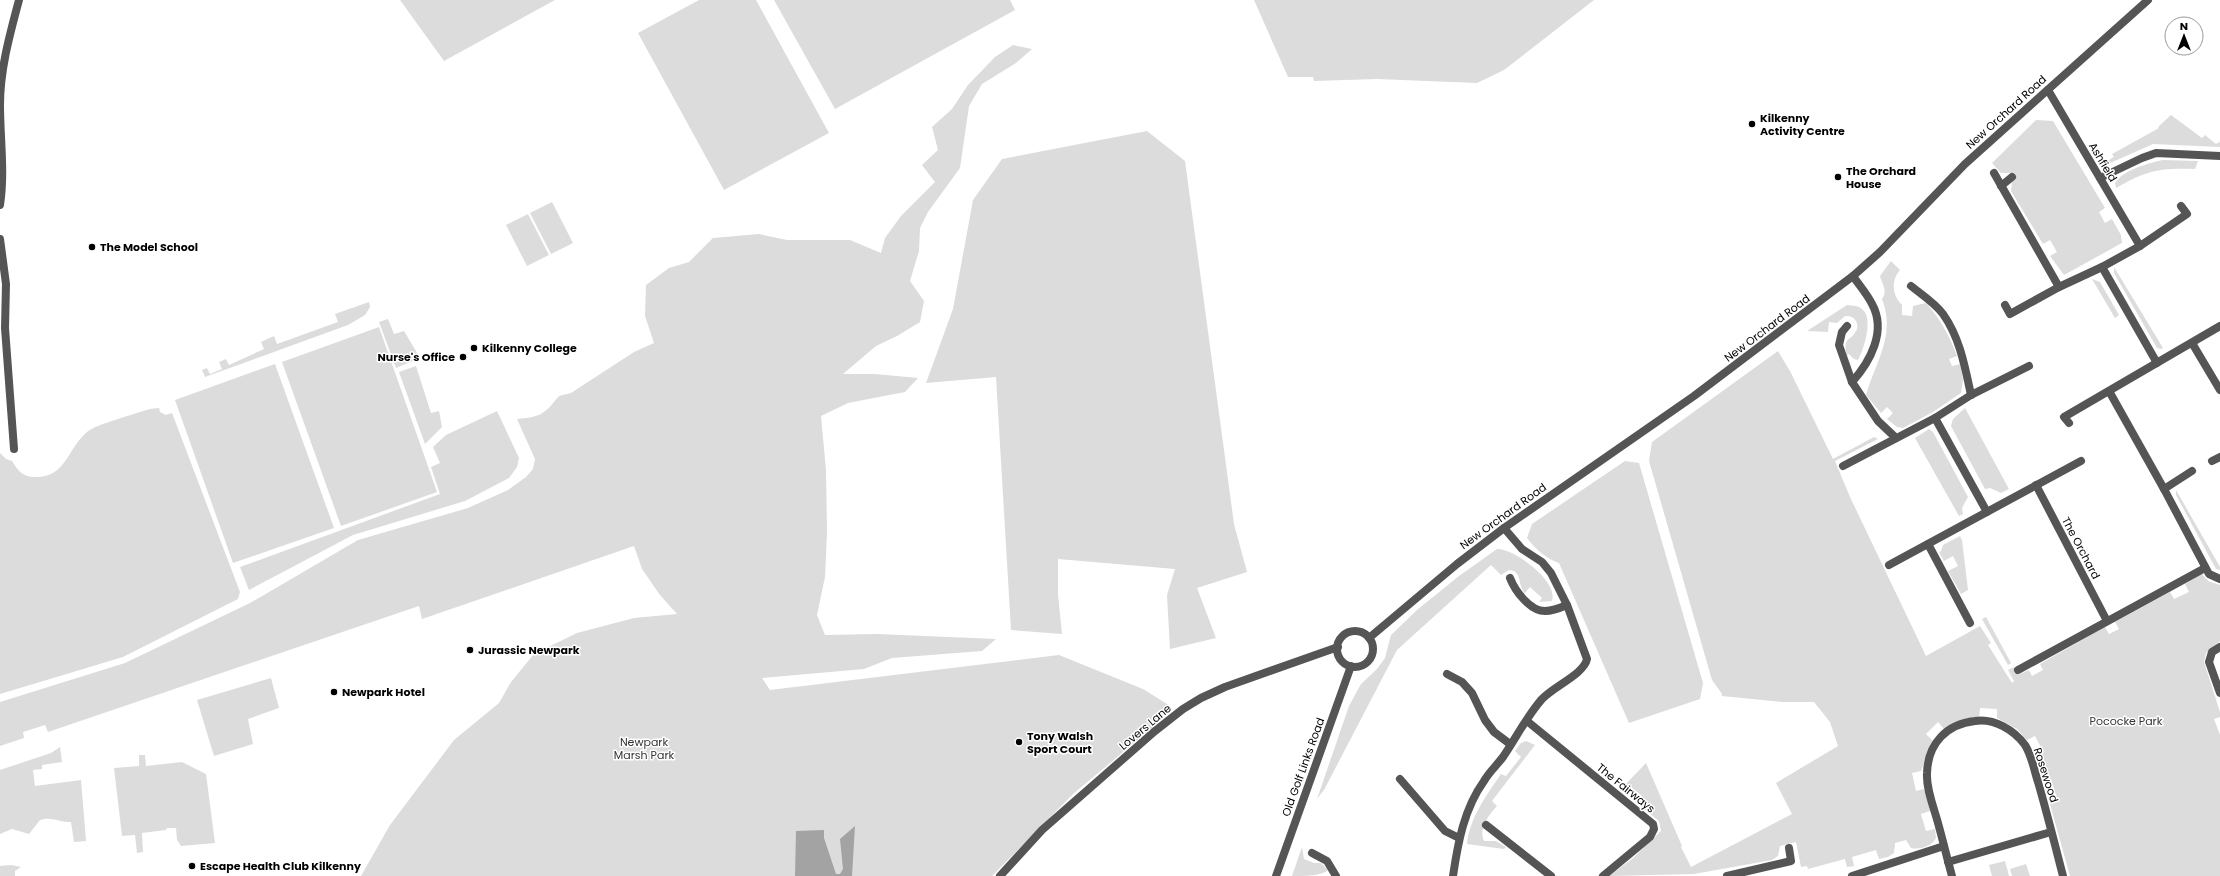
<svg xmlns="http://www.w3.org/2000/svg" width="2220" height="876" font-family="Poppins,sans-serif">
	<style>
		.green { fill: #dcdcdc }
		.water { fill: #a3a3a3 }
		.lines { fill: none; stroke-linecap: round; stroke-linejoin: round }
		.minor { stroke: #555; stroke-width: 8 }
		.tertiary { stroke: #555; stroke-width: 8 }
		.poi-dot { fill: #000; stroke: #fff; stroke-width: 1.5 }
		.labels { text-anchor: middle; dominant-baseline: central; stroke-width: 3; stroke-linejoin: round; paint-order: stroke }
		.street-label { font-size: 11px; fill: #000; stroke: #fff }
		.poi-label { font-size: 11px; font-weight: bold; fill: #000; stroke: #fff; text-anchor: start }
		.park-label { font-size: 11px; fill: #333; stroke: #fff }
	</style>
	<rect width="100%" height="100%" fill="#fff"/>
	<!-- green -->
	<g class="green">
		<path d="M 400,0 L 555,0 L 444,61 Z"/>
		<path d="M 699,0 L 756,0 L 829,133 L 724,190 L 638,33 Z"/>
		<path d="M 774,0 L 1010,0 L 1015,10 L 835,109 Z"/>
		<path d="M 1254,0 L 1594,0 L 1504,70 L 1477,83 L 1377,79 L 1314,81 L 1313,77 L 1288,77 Z"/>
		<path d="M 1013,45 L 1032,49 L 1016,63 L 982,84 L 969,106 L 960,168 L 928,212 L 920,228 L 919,251 L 910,281 L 924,301 L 920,322 L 897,336 L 876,346 L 843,374 L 875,374 L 918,378 L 905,392 L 848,403 L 821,416 L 826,470 L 827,533 L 825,577 L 817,615 L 825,635 L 877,634 L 996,639 L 982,651 L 892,658 L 864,669 L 762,678 L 770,690 L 1059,655 L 1143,689 L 1167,704 L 1170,709 L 1152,728 L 1073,794 L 992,876 L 361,876 L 390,825 L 454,740 L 499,703 L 511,682 L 534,654 L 577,633 L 634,618 L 677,614 L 660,595 L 642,569 L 634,546 L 422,619 L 419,606 L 48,732 L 45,725 L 23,732 L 24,738 L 0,746 L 0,702 L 125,663 L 250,603 L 358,540 L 468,508 L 508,490 L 526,477 L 533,469 L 535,459 L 517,419 C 540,417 544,415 559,396 L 571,393 L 634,352 L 654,343 L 645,316 L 646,285 L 669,268 L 689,262 L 713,238 L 759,234 L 787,240 L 850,240 L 881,253 L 885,238 L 901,216 L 935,182 L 922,165 L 938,150 L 932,127 L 952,109 L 968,85 L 995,57 Z"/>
		<path d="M 2171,115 L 2202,138 L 2205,135 L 2216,144 L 2220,142 L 2220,147 L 2153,144 L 2108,164 L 2104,163 L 2114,157 L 2112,154 L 2159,128 L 2158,127 Z"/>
		<path d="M 2036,120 L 2053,121 L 2105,208 L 2099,212 L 2105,223 L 2112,219 L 2121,235 L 2122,243 L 2064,275 L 2050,256 L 2057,252 L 2050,240 L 2043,244 L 2011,191 L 2012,182 L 2015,179 L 2011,173 L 2001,173 L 1992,163 Z"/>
		<path d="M 1147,131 L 1185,161 L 1234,524 L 1247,572 L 1197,588 L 1216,638 L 1170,649 L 1167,595 L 1175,569 L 1058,559 L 1058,595 L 1062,634 L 1011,630 L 996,377 L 926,383 L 953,309 L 973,200 L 1002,159 Z"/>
		<path d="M 2163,160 L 2198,161 L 2195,169 C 2159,168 2148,170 2116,188 L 2115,183 C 2123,170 2149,163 2163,160 Z"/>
		<path d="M 552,202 L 573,243 L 551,254 L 530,213 Z"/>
		<path d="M 528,214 L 549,255 L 527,266 L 506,225 Z"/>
		<path d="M 1891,261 L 1900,270 C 1891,280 1892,295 1902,305 L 1902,315 L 1912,316 L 1913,306 L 1926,303 C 1940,318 1950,337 1957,356 L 1949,359 L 1952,366 L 1960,364 L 1963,380 L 1961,393 L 1933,412 L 1903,428 L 1897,427 L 1887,419 L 1893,413 L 1887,407 L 1881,413 L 1866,395 C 1876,361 1896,335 1882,299 C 1888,291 1882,284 1880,276 Z"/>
		<path d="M 2114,267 L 2163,348 L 2161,349 L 2157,348 L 2114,273 Z"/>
		<path d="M 2092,279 L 2100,282 L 2119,315 L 2115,318 Z"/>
		<path d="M 369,302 L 370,307 L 365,315 L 348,325 L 205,377 L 202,370 L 207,368 L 210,374 L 222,369 L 219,362 L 226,359 L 229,365 L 264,349 L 261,342 L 274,336 L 277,344 L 338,322 L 335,314 Z"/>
		<path d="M 1847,305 C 1852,306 1858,305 1862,309 C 1874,318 1864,349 1858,360 L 1854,359 L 1849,354 L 1847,355 C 1842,335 1851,343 1857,329 C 1859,321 1853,315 1845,316 L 1837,323 L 1829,322 L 1828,332 L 1807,331 Z"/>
		<path d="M 388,319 L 394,334 L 404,331 L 420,358 L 396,368 L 379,322 Z"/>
		<path d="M 379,327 L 437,492 L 341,526 L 282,362 Z"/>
		<path d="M 1778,351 L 1791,373 L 1833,459 L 1874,437 L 1878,439 L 1835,461 L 1850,497 L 1926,656 L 1980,626 L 1991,643 L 1988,645 L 2012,683 L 2014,681 L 2008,670 L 2014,667 L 2018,675 L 2029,670 L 2032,676 L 2043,670 L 2040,664 L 2105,627 L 2109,634 L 2119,629 L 2115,622 L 2170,592 L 2174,599 L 2189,592 L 2185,584 L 2202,574 L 2208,581 L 2220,585 L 2220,641 L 2206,653 L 2204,662 L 2220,712 L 2220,717 L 2214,719 L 2220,735 L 2220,876 L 2070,876 L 2048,797 L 2056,795 L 2051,779 L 2043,781 L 2036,756 L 2043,751 L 2035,736 L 2027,740 L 2017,729 L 1997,718 L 1997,709 L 1980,708 L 1979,717 L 1966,719 L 1944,729 L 1938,722 L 1926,734 L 1932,740 L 1921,771 L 1912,773 L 1916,791 L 1924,789 L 1930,811 L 1921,814 L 1926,831 L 1935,829 L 1936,838 C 1932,846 1920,850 1911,848 L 1906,840 L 1895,843 L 1894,853 L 1888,857 L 1879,859 L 1876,850 L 1852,857 L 1854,866 L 1847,867 L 1845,859 L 1808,869 L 1807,866 L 1801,867 L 1796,842 L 1780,846 L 1778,856 L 1772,860 L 1694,874 L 1609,876 L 1632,859 L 1661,831 L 1659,821 L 1638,804 L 1643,797 L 1630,786 L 1626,789 L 1623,787 L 1646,763 L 1682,846 L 1681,847 L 1691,867 L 1792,814 L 1776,783 L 1838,746 L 1830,722 L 1814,702 L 1782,702 L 1722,696 L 1722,694 L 1712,680 L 1649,461 L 1652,442 Z"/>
		<path d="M 275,364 L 334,528 L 233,563 L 175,400 Z"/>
		<path d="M 416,366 L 431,413 L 439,411 L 442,427 L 425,444 L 399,372 Z"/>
		<path d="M 159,408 L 160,412 L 166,415 L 172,413 L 240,592 L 238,599 L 123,657 L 0,694 L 0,453 L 6,459 L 12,461 C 18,471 23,477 35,477 C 66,478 67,449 87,432 C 94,425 138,413 150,409 Z"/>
		<path d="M 1965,408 L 2009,489 L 2001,493 L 1990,488 L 1985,489 L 1951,426 L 1953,419 Z"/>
		<path d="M 497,411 L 519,458 L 517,467 L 509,478 L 465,501 L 353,535 L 249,590 L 240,567 L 440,494 L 431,467 L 440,463 L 433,447 L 446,435 Z"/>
		<path d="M 1929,429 L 1933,432 L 1968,497 L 1962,508 L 1963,514 L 1959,516 L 1915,438 Z"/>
		<path d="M 1625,461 L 1639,463 L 1703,683 L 1700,699 L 1629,723 L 1559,563 C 1547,559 1535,549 1527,538 L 1532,524 Z"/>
		<path d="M 2176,490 L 2220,567 L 2220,570 L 2216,569 L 2176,495 Z"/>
		<path d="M 1960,536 L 1962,540 L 1968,590 L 1961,594 L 1948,571 L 1958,566 L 1953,556 L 1944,561 L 1939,552 L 1941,551 L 1943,545 Z"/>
		<path d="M 1497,549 C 1513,548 1559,581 1552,601 L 1539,602 L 1542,598 L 1530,587 L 1525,593 C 1517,585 1523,571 1509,570 L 1501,575 L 1491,565 L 1397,650 L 1324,790 L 1317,799 L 1349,706 L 1361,684 L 1377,669 L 1385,658 L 1391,635 L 1417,610 L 1459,576 Z"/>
		<path d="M 1986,617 L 2011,663 L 2008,665 L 1982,619 Z"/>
		<path d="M 271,678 L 279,708 L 248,719 L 253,744 L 214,756 L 197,700 Z"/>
		<path d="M 1526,741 L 1535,745 L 1492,801 L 1497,806 C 1489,815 1478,828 1484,841 L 1496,841 L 1506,847 L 1504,849 L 1467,844 C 1470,817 1486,796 1501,774 L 1506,776 L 1521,757 L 1515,751 L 1521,743 Z"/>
		<path d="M 60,747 L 62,762 L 42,765 L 42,769 L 33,770 L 35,786 L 81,780 L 86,841 L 74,842 L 71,822 C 60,823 53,816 40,820 L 29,834 L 12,829 L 0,834 L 0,770 L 51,753 Z"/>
		<path d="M 139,755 L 145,755 L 146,766 L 182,762 L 206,774 L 215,843 L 181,846 L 177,840 L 176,828 L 167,828 L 166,830 L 142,833 L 143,852 L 137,853 L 135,835 L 122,836 L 114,768 L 139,766 Z"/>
		<path d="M 1302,847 L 1304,859 L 1314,863 L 1321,863 L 1328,870 C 1322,876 1304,876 1292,876 Z"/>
		<path d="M 2005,861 L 2009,876 L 1992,876 L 1989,865 Z"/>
		<path d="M 2026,864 L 2030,876 L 2012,876 L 2010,869 Z"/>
		<path d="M 11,865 L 21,867 L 15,871 L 15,876 L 0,876 L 0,866 Z"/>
	</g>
	<!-- water -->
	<path class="water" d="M 855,826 L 852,876 L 795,876 L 796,831 L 824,830 L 824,838 L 836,874 L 840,874 L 843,869 L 840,839 Z"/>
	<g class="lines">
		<!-- minor -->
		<g class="minor">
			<path d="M 2048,90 L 2140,246"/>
			<path d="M 1994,173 L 2059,287"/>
			<path d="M 2100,178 L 2142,158 L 2156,153 L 2220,156"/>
			<path d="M 2001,186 L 2012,177"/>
			<path d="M 0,239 L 6,284 L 5,328 L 14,449"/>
			<path d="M 2102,267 L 2157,363"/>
			<path d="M 1911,286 C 1921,294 1935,303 1943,314 C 1960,338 1965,367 1971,395"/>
			<path d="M 2005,305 L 2010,314 L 2059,287 L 2102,267 L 2140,246 L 2187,214 L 2181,206"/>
			<path d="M 1847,326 L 1842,332 L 1839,345 L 1852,382 L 1878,421 L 1896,438"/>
			<path d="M 2192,343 L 2220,390"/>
			<path d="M 1852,382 C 1870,362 1887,331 1872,304 C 1867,294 1859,285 1853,276"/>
			<path d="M 2109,391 L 2164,489 L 2209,574 L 2220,579"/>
			<path d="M 1935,418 L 1987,512"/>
			<path d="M 2069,423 L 2064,417 L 2220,326"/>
			<path d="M 2212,461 L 2220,457"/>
			<path d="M 1843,466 L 1935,418 L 1971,395 L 2029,366"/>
			<path d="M 2036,485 L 2107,621"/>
			<path d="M 2164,489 L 2192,471"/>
			<path d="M 1928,544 L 1970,623"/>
			<path d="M 1889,565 L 2081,461"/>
			<path d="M 1510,578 C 1515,591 1530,611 1545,611 C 1553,611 1560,608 1567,605"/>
			<path d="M 2220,647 L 2212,652 L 2209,662 L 2220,693"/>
			<path d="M 2018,670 L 2205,568"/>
			<path d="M 1447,674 L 1462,682 L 1472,693 L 1485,720 L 1494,732 L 1510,744"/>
			<path d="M 1527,721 L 1653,824 L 1654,829 L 1650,837 L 1603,876"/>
			<path d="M 1400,779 L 1445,831 L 1459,838"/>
			<path d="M 1486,825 L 1551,876"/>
			<path d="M 1312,853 L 1327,861 L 1336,876"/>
			<path d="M 1948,862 L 2051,832"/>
			<path d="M 1453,876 C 1458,842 1464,809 1484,781 C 1489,772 1497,765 1503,757 C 1516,738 1527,716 1542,699 C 1554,686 1584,674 1587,659 L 1567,605 L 1551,573 L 1542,562 L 1522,549 L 1504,528"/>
			<path d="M 1727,876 L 1791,861 L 1789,848"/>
			<path d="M 1852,876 L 1944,846"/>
			<path d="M 1952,876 C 1947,858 1943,841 1938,823 C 1934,808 1926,789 1927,773 C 1928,743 1947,724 1975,721 C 1994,718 2014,730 2025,745 C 2032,756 2034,770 2038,782 C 2047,813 2055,845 2063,876"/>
		</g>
		<!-- tertiary -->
		<g class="tertiary">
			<path d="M 0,205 C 5,172 0,139 0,105 C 0,69 10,34 19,0"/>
			<circle cx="1355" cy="649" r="18"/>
			<path d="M 1369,638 L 1457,564 L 1504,528 L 1694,396 L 1853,276 L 1880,252 L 1965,164 L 2148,0"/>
			<path d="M 1000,876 L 1042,830 L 1155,731 L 1183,709 L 1201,698 L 1225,687 L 1338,647"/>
			<path d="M 1276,876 L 1351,666"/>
		</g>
	</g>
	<!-- markers -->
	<g class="poi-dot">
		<circle cx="1752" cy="124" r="4"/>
		<circle cx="1838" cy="177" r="4"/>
		<circle cx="92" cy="247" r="4"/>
		<circle cx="474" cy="348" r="4"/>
		<circle cx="463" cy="357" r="4"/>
		<circle cx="470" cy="650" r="4"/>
		<circle cx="334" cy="692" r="4"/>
		<circle cx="1019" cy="742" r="4"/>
		<circle cx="192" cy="866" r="4"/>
	</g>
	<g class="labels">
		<!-- street labels -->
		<g class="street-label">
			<text transform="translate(2006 112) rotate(-42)">New Orchard Road</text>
			<text transform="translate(2103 162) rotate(59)">Ashfield</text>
			<text transform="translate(1767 328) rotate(-37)">New Orchard Road</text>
			<text transform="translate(1503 516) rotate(-36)">New Orchard Road</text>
			<text transform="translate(2081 548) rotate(62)">The Orchard</text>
			<text transform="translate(1145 727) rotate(-40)">Lovers Lane</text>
			<text transform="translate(1303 767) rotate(-70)">Old Golf Links Road</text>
			<text transform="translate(2046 775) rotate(72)">Rosewood</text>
			<text transform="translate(1626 788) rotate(39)">The Fairways</text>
		</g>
		<!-- poi labels -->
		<g class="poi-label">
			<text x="1760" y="118">Kilkenny<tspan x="1760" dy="13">Activity Centre</tspan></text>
			<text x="1846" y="171">The Orchard<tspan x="1846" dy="13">House</tspan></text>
			<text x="100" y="247">The Model School</text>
			<text x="482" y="348">Kilkenny College</text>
			<text x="455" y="357" text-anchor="end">Nurse's Office</text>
			<text x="478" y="650">Jurassic Newpark</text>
			<text x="342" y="692">Newpark Hotel</text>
			<text x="1027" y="736">Tony Walsh<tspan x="1027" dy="13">Sport Court</tspan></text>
			<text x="200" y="866">Escape Health Club Kilkenny</text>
		</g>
		<!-- park labels -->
		<g class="park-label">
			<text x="2126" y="721">Pococke Park</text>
			<text x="644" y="742">Newpark<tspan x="644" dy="13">Marsh Park</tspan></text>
		</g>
	</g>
	<!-- north arrow -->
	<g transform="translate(2184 36)"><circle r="19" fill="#ffffff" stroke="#999999"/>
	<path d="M0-3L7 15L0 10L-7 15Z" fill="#000000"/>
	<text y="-6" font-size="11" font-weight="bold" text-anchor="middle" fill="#000000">N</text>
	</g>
</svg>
